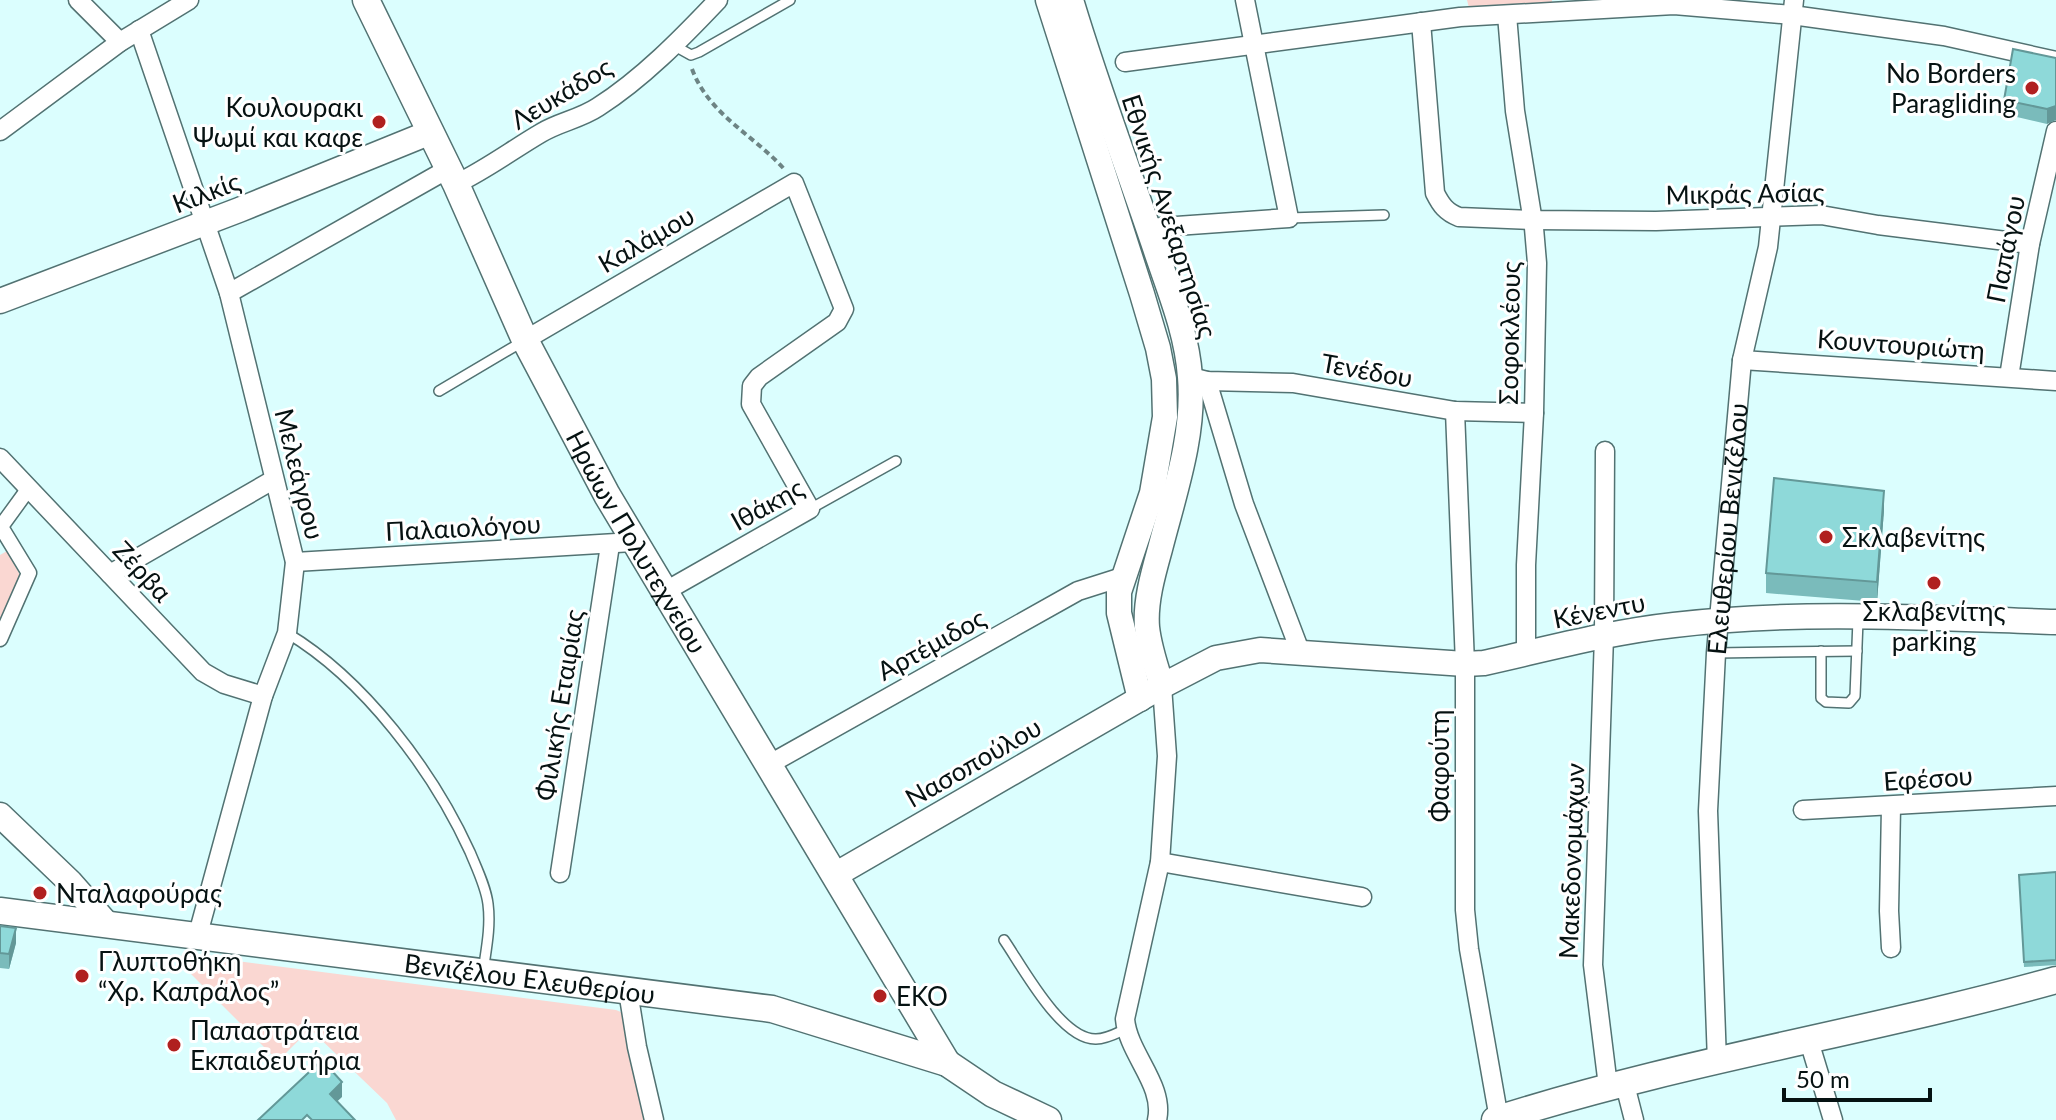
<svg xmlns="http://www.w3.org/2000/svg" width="2056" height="1120" font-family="Lato,sans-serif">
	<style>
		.green { fill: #fad7d2 }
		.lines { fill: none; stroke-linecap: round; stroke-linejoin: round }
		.service-casing { stroke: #527272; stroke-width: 12 }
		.pedestrian-casing { stroke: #527272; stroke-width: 17 }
		.minor-casing { stroke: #527272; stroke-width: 21 }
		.tertiary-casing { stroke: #527272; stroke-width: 27 }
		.secondary-casing { stroke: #527272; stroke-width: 29 }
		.path { stroke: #6d8484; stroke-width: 4; stroke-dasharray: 6 4; stroke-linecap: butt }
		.service { stroke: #fff; stroke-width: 9 }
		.pedestrian { stroke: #fff; stroke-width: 14 }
		.minor { stroke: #fff; stroke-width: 18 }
		.tertiary { stroke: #fff; stroke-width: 24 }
		.secondary { stroke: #fff; stroke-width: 26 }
		.wall { fill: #7abbbb }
		.shaded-wall { fill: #639898 }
		.building { fill: #8ed9d9; stroke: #639898; stroke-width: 2 }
		.poi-dot { fill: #b0201f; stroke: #fff; stroke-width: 3 }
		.labels { text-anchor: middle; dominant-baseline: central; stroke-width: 6; stroke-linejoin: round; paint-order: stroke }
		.poi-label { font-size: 26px; fill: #061212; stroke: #fff; text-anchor: start }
		.street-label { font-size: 26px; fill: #061212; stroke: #fff }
	</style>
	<rect width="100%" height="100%" fill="#dbfefe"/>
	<!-- green -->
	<g class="green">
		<path d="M 1467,0 L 1552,0 L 1552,2 L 1469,8 Z"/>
		<path d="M 7,551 L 20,575 L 0,626 L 0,555 Z"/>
		<path d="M 183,954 L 616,1010 L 628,1015 L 647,1120 L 396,1120 L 387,1103 L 310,1029 L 278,1061 L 177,960 Z"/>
	</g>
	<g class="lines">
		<defs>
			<g id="service">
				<path d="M 673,45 L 691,55 L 699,52 L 790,0"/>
				<path d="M 1289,218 L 1384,215"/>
				<path d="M 439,391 L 522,342"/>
				<path d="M 810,509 L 896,461"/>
				<path d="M 287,633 C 364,679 433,771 470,852 C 477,869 486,887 488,904 C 491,927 486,950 483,972"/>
				<path d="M 1821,651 L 1821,698 L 1826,702 L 1849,703 L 1855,696 L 1858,620"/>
				<path d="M 1716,653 L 1857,651"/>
				<path d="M 1004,940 C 1022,966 1061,1040 1096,1039 C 1107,1039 1117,1033 1126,1029"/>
			</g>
			<g id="pedestrian">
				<path d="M 0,528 L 29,488"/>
				<path d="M 0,639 L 29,573 L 1,527"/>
			</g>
			<g id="minor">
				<path d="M 78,0 L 120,42"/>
				<path d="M 1507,15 L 1515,111 L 1534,228 L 1537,263 L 1534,413 L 1526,565 L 1526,653"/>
				<path d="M 1421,22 L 1435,193 C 1441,205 1446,212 1459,217 L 1533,220 L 1656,221 L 1821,215 L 1878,225 L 2030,244"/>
				<path d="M 139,30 L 229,293 L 295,562 L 287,633 L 263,696 L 198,934"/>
				<path d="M 1125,62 L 1460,17 L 1674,5 L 1792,15 L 1944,36 L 2056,61"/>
				<path d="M 0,131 L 120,42 L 189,0"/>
				<path d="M 456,184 C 487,169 512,150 541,133 C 559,122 580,119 598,107 C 642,79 682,38 718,0"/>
				<path d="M 1148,228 L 1289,218 L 1245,0"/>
				<path d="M 229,293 L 448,169"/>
				<path d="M 525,340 L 794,183 L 844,309 L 837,322 L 759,377 L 752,386 L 751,404 L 810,509 L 664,592"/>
				<path d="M 1742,360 L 2056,381"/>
				<path d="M 1191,377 L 1207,381 L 1293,383 L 1455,411 L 1534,413"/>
				<path d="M 2009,377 L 2030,244 L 2056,131"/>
				<path d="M 1207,381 L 1244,504 L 1300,651"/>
				<path d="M 1455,411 L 1465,664 L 1465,910 L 1469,949 L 1499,1119"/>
				<path d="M 1605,451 L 1604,636 L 1593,965 L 1608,1086"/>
				<path d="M 0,458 L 203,672 L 224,684 L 263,696"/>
				<path d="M 295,562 L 633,542"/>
				<path d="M 110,574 L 273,480"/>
				<path d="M 768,765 L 1078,591 L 1122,577"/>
				<path d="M 1803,810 L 2056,796"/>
				<path d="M 1160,862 L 1362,897"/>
				<path d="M 560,873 L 610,545"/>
				<path d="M 1891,948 L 1889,911 L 1891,807"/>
				<path d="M 628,991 L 637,1047 L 654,1120"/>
				<path d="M 1809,1041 L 1833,1120"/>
				<path id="s1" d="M 1717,1062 L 1708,811 L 1716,653 L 1742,360 L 1768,247 L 1794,0"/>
				<path d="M 1624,1081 L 1634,1120"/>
				<path d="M 1157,1120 C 1165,1085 1128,1054 1125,1019 L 1160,862 L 1167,756 L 1162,686"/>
			</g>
			<g id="tertiary">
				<path d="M 1048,0 L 1142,294 L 1158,348 L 1164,379 L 1165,417 L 1152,493 L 1119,592 L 1119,613 L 1140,699"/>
				<path d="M 1071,0 C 1096,84 1127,165 1155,248 C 1169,290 1187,332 1190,377 C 1195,435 1174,494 1160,549 C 1153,574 1145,602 1147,627 C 1149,647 1156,667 1162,686"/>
				<path d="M 0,301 L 239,210 L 431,132"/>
				<path d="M 0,815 L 70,882 L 107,924"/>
				<path d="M 835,875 L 1162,686 L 1216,658 L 1260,650 L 1465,664 L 1484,663 C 1547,649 1610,632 1674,625 C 1801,610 1929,618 2056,622"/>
			</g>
			<g id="secondary">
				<path id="s2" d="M 366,0 L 456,184 L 525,340 L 607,495 L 947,1063"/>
				<path id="s3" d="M 0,911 L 772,1009 L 947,1063 L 993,1094 L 1048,1120"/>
				<path d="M 1495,1120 C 1679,1061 1870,1032 2056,980"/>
			</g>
		</defs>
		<!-- service casing -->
		<use href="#service" class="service-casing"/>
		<!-- pedestrian casing -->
		<use href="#pedestrian" class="pedestrian-casing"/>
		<!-- minor casing -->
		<use href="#minor" class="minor-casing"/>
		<!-- tertiary casing -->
		<use href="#tertiary" class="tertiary-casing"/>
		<!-- secondary casing -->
		<use href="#secondary" class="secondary-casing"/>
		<!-- path -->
		<path class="path" d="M 692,69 C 709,115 754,135 785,170"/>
		<!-- service -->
		<use href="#service" class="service"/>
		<!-- pedestrian -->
		<use href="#pedestrian" class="pedestrian"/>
		<!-- minor -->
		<use href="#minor" class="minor"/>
		<!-- tertiary -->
		<use href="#tertiary" class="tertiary"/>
		<!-- secondary -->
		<use href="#secondary" class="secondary"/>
	</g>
	<!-- wall -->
	<g class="wall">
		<path d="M 2054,58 L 2047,124 L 2004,114 L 2004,100 Z"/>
		<path d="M 1884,510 L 1877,602 L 1766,593 L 1766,573 Z"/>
		<path d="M 2056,872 L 2056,965 L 2024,967 L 2019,875 Z"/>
		<path d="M 0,926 L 16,943 L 9,969 L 0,968 Z"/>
	</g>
	<!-- shaded-wall -->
	<g class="shaded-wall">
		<path d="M 2056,106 L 2056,120 L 2047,124 L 2047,109 Z"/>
		<path d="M 1884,491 L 1884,510 L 1877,602 L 1877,582 Z"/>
		<path d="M 16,928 L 16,943 L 9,969 L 9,954 Z"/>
		<path d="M 342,1082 L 342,1097 L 330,1108 L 330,1094 Z"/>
	</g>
	<!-- building -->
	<g class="building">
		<path d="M 2013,49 L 2056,58 L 2056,106 L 2047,109 L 2004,100 Z"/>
		<path d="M 1774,478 L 1884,491 L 1877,582 L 1766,573 Z"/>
		<path d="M 2056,872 L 2056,960 L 2024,962 L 2019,875 Z"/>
		<path d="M 0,926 L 16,928 L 9,954 L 0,953 Z"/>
		<path d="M 322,1060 L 342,1082 L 330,1094 L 355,1120 L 312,1120 L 307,1115 L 302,1120 L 258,1120 Z"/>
	</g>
	<!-- markers -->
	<g class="poi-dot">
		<circle cx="2032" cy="88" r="8"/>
		<circle cx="379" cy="122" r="8"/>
		<circle cx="1826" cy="537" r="8"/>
		<circle cx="1934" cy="583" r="8"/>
		<circle cx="40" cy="893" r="8"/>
		<circle cx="82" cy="976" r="8"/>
		<circle cx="880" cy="996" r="8"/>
		<circle cx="174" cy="1045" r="8"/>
	</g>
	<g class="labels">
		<!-- poi labels -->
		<g class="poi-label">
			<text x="2016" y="73" text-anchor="end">No Borders<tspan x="2016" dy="30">Paragliding</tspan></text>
			<text x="363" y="107" text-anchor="end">Κουλουρακι<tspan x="363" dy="30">Ψωμί και καφε</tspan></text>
			<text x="1842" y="537">Σκλαβενίτης</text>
			<text x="1934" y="611" text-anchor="middle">Σκλαβενίτης<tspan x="1934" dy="30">parking</tspan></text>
			<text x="56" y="893">Νταλαφούρας</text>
			<text x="98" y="961">Γλυπτοθήκη<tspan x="98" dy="30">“Χρ. Καπράλος”</tspan></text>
			<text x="896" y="996">EKO</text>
			<text x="190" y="1030">Παπαστράτεια<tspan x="190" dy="30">Εκπαιδευτήρια</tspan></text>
		</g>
		<!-- street labels -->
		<g class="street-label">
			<text transform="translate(561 93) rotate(-31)">Λευκάδος</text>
			<text transform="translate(206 192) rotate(-21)">Κιλκίς</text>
			<text transform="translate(1745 193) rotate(-1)">Μικράς Ασίας</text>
			<text transform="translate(1170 216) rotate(72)">Εθνικής Ανεξαρτησίας</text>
			<text transform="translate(646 239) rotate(-30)">Καλάμου</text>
			<text transform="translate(2005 249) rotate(-79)">Παπάγου</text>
			<text transform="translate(1509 333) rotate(-89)">Σοφοκλέους</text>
			<text transform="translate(1901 344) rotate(4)">Κουντουριώτη</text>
			<text transform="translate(1367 370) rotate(10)">Τενέδου</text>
			<text transform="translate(300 474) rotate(76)">Μελεάγρου</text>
			<text transform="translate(767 504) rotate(-29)">Ιθάκης</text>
			<text transform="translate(463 527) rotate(-3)">Παλαιολόγου</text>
			<text stroke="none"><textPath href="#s1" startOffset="534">Ελευθερίου Βενιζέλου</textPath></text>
			<text stroke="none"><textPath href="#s2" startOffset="606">Ηρώων Πολυτεχνείου</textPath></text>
			<text transform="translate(143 571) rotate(47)">Ζέρβα</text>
			<text transform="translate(1599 610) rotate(-11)">Κένεντυ</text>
			<text transform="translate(931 644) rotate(-29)">Αρτέμιδος</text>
			<text transform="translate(559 705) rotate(-81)">Φιλικής Εταιρίας</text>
			<text transform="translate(973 762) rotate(-30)">Νασοπούλου</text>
			<text transform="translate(1439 766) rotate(-90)">Φαφούτη</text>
			<text transform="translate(1928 778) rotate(-4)">Εφέσου</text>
			<text transform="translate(1571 861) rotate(-88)">Μακεδονομάχων</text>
			<text stroke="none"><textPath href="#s3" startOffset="534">Βενιζέλου Ελευθερίου</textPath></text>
		</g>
	</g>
	<!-- scale -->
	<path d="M1784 1088v12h146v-12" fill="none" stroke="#061212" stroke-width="4"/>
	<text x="1796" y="1088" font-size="24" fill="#061212" stroke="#ffffff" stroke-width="6" paint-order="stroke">50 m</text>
</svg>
